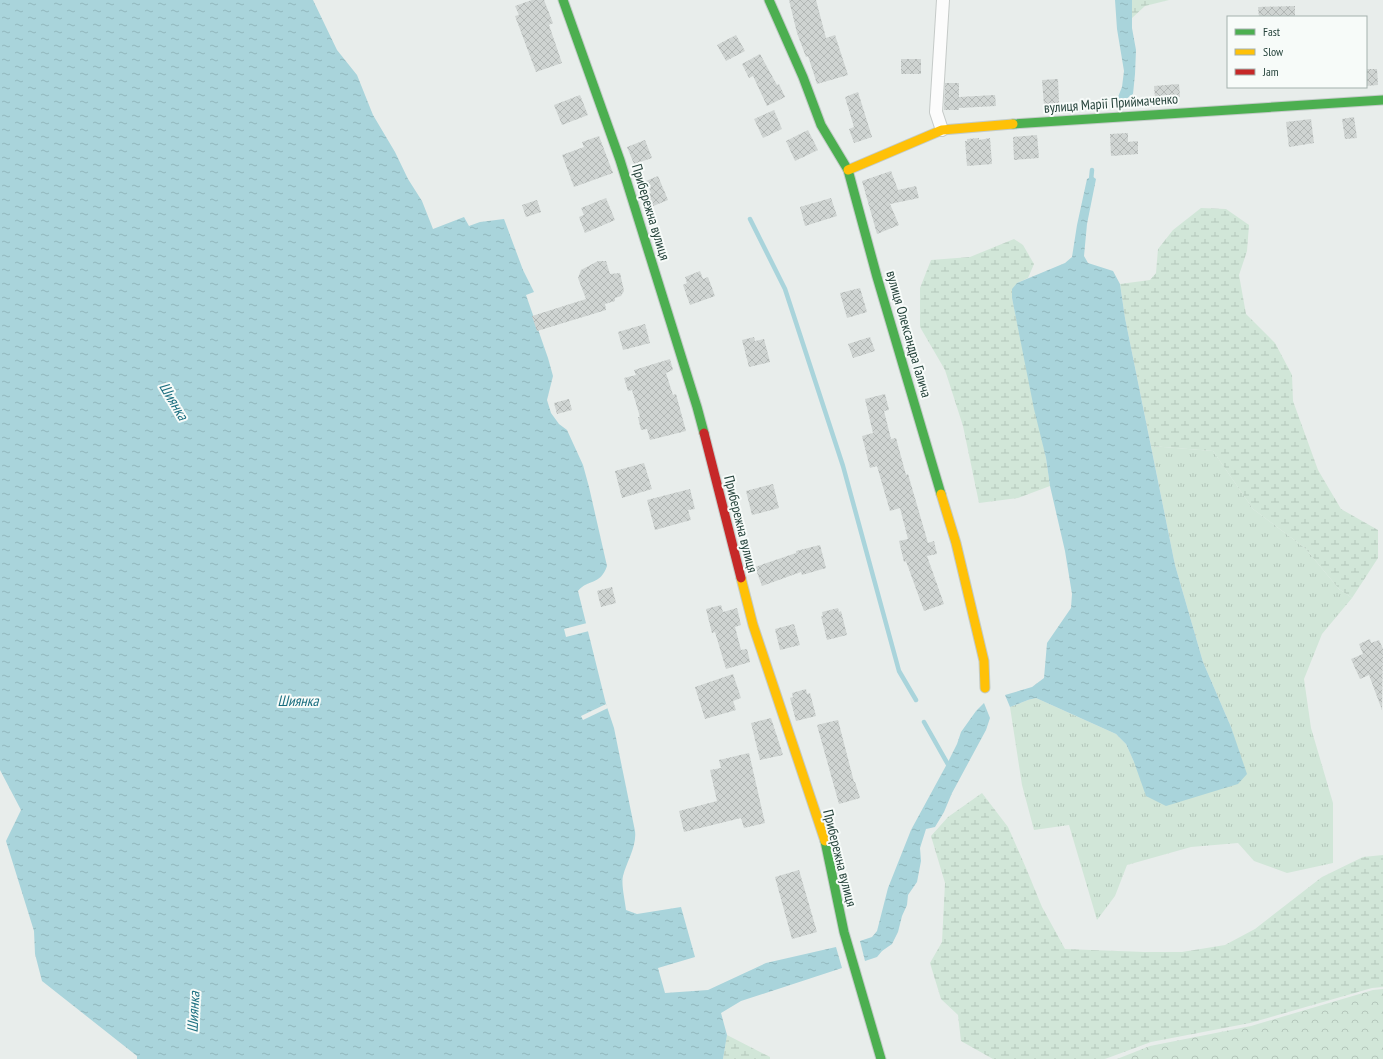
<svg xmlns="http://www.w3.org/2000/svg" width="1383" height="1059" font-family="'PT Sans Narrow',sans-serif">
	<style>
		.grass { fill: url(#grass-tufts) }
		.forest { fill: url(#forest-crowns) }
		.wetland { fill: url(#wetland-marsh) }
		.water { fill: url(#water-ripples) }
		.pier { fill: #e8edeb }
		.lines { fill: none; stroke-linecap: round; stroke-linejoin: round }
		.stream { stroke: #a9d4db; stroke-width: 4.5 }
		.building { fill: url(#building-cross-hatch) }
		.street-casing { stroke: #c5cac8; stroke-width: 14 }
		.fast-casing { stroke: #c3cbc8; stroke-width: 11 }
		.slow-casing { stroke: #c3cbc8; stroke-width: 11 }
		.jam-casing { stroke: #c3cbc8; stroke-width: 11 }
		.street { stroke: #fcfcfc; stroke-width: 12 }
		.fast { stroke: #4caf50; stroke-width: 9 }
		.slow { stroke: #ffc107; stroke-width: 9 }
		.jam { stroke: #c62828; stroke-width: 9 }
		.labels { text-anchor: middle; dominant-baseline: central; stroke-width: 4; stroke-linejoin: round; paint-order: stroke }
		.street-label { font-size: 14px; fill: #24423a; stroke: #f7fbf9 }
		.water-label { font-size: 15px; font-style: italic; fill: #1c6f80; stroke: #f7fbf9 }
	</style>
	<defs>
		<pattern id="grass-tufts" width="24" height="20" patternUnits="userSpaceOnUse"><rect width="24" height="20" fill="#d1e6d8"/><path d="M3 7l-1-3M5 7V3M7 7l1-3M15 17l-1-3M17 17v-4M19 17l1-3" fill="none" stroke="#b3c6ba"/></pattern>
		<pattern id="forest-crowns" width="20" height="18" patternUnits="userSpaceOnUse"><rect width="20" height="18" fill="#d1e6d8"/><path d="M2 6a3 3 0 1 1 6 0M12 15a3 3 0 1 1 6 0" fill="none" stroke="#b3c6ba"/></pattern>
		<pattern id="wetland-marsh" width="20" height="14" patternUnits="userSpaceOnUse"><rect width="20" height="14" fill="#d1e6d8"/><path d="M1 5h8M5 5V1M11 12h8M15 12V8" fill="none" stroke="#b3c6ba"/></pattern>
		<pattern id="water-ripples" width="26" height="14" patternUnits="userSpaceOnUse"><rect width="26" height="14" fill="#a9d4db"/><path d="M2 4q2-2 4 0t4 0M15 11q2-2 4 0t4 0" fill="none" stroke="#91b7bd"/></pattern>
		<pattern id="building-cross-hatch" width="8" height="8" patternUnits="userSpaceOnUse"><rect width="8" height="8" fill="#cfd4d2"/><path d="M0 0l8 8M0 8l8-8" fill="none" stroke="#b2b7b5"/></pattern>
	</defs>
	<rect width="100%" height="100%" fill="#e8edeb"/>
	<!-- grass -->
	<path class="grass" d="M 1151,446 L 1213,451 L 1253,509 L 1305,548 L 1339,589 L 1352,598 L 1322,634 L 1304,679 L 1311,728 L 1333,803 L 1333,863 L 1287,873 L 1254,861 L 1238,843 L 1191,847 L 1127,865 L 1115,896 L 1097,920 L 1069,825 L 1034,830 L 1022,785 L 1010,707 L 1028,700 L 1036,698 L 1116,734 L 1126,744 L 1134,762 L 1231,727 L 1203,662 L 1175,565 Z"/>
	<!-- forest -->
	<path class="forest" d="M 1383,989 L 1383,1059 L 1117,1059 L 1150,1046 L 1251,1026 L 1373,990 Z"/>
	<!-- wetland -->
	<g class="wetland">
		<path d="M 1132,0 L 1169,0 L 1145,6 L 1132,18 Z"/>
		<path d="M 1201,208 L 1226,209 L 1249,225 L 1247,251 L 1239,275 L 1246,314 L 1275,343 L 1292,375 L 1293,401 L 1318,470 L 1341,509 L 1378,530 L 1378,558 L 1352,598 L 1339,589 L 1305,548 L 1253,509 L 1213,451 L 1151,446 L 1125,318 L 1120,284 L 1150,280 L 1156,273 L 1158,249 L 1173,230 Z"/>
		<path d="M 1014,239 L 1023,245 L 1034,264 L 1028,278 L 1017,283 L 1012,298 L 1046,458 L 1050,486 L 1018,498 L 979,503 L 963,426 L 945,370 L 920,327 L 920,288 L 931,260 L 970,257 Z"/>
		<path d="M 982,793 L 1008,827 L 1026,868 L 1042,907 L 1065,949 L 1144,952 L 1182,952 L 1225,945 L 1255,929 L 1322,877 L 1363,857 L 1383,855 L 1383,987 L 1372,988 L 1250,1023 L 1151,1042 L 1105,1059 L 993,1059 L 961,1041 L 958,1015 L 941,999 L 930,963 L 942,942 L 945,883 L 931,836 L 948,817 Z"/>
		<path d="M 727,1035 L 770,1057 L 770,1059 L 723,1059 Z"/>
	</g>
	<!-- water -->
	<g class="water">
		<path d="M 0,0 L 313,0 L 337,50 L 357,75 L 373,115 L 395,152 L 408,179 L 422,201 L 433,229 L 464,217 L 469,226 L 480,222 L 504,219 L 523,270 L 534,292 L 526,295 L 548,358 L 553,376 L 547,400 L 551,413 L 559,424 L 567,430 L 583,465 L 589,487 L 607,566 C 600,586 589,578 578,591 L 606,704 L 614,728 L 635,831 C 637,846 627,861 623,876 C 621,884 625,901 626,910 L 637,914 L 681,907 L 695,957 L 658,968 L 665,993 L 708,990 L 766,963 L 836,947 L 842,968 L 741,1001 L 721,1013 L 727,1035 L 723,1059 L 137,1059 L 137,1056 L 42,981 L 35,954 L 34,931 L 6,841 L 21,810 L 0,770 Z"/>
		<path d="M 1115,0 L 1132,0 L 1132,28 L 1136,50 L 1135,74 L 1133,94 L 1125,100 L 1118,100 L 1118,97 L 1122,87 L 1124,71 L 1117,29 Z"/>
		<path d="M 1092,176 L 1096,179 L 1087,224 L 1084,256 L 1088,263 L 1113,271 L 1120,284 L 1125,318 L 1175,565 L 1203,662 L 1231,727 L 1247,774 L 1238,784 L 1166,806 L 1146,796 L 1134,762 L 1126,744 L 1116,734 L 1036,698 L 1028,700 L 1010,707 L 1005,695 L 1032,687 L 1044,678 L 1047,643 L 1071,608 L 1072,594 L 1065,551 L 1050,486 L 1046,458 L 1034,409 L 1012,298 L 1012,289 L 1017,283 L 1065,263 L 1072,257 L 1077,225 L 1087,179 Z"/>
		<path d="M 984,703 L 990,718 L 986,730 L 952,793 L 944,812 L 935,827 L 926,829 L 920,848 L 921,861 L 917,882 L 908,895 L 907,905 L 902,916 L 898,932 L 892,944 L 882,951 L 877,957 L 865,961 L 860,941 L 872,937 L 877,931 L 888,888 L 911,830 L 948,762 L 957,744 L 961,732 L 976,711 Z"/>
	</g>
	<!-- pier -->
	<g class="pier">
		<path d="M 587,623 L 589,631 L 566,637 L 564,629 Z"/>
		<path d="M 606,704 L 608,708 L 583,720 L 581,716 Z"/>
	</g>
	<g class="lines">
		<!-- stream -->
		<g class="stream">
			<path d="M 1091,180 L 1092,170"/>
			<path d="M 750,219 L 785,289 L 843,466 L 899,671 L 916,700"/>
			<path d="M 924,722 L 950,768"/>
		</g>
	</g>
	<!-- building -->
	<g class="building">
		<path d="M 532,0 L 544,0 L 553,23 L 549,25 L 562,63 L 536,72 L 515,16 L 519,15 L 515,6 Z"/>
		<path d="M 789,0 L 816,0 L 826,38 L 835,35 L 848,75 L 817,84 L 808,56 L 806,57 L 797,33 Z"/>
		<path d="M 1295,6 L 1295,17 L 1259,17 L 1258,7 Z"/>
		<path d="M 736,35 L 745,51 L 726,61 L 717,45 Z"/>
		<path d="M 760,54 L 777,85 L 779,84 L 785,97 L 767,106 L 753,76 L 749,78 L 742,64 Z"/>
		<rect x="901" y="59" width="20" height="15"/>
		<path d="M 1366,69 L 1377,69 L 1378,85 L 1366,86 Z"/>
		<path d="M 1058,79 L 1059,104 L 1044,105 L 1042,80 Z"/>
		<path d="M 945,83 L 959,83 L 959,97 L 995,95 L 996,106 L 959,108 L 959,110 L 944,110 Z"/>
		<path d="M 1179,84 L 1180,97 L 1155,98 L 1154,86 Z"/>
		<path d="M 858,92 L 872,137 L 854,143 L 849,129 L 854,127 L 845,97 Z"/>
		<path d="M 580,95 L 588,115 L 562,125 L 554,105 Z"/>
		<path d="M 774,110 L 782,129 L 763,138 L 754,119 Z"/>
		<path d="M 1354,117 L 1357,138 L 1345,139 L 1342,119 Z"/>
		<path d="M 1311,119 L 1314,143 L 1289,147 L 1286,122 Z"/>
		<path d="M 808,130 L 818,150 L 795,161 L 786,141 Z"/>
		<path d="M 1128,133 L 1128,142 L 1138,141 L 1138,154 L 1111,156 L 1110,134 Z"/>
		<path d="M 1037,135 L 1039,158 L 1014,160 L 1013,137 Z"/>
		<path d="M 599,136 L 613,173 L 574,187 L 562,155 L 584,147 L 582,142 Z"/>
		<path d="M 979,138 L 979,140 L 990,138 L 992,164 L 967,166 L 965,141 L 967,141 L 967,139 Z"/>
		<path d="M 645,140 L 652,158 L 634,164 L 627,147 Z"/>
		<path d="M 891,171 L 898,190 L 916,186 L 919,198 L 890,204 L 899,225 L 877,234 L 862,181 Z"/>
		<path d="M 658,176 L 668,200 L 646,209 L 642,196 L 651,193 L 646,181 Z"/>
		<path d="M 606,198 L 615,220 L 585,233 L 579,217 L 584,215 L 581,208 Z"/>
		<path d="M 831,198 L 837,216 L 805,226 L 800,207 Z"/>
		<path d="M 537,200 L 541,212 L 526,217 L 522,205 Z"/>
		<path d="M 598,261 L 606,261 L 610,274 L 620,273 L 624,291 L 621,296 L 615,298 L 615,301 L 605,304 L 606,310 L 537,331 L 532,316 L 586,299 L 578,278 L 581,270 Z"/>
		<path d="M 700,271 L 703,279 L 708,277 L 715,296 L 690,305 L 683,285 L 687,283 L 685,277 Z"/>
		<path d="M 860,288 L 867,312 L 847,318 L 840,293 Z"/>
		<path d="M 645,324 L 650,343 L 623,350 L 618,332 Z"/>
		<path d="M 754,337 L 755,341 L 764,339 L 770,362 L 749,367 L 742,340 Z"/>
		<path d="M 870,337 L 875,351 L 853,358 L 848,344 Z"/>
		<path d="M 670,359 L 673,370 L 666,373 L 673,395 L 676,394 L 686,431 L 650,440 L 647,429 L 641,430 L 638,417 L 640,417 L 632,390 L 628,391 L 624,378 L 636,375 L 634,370 Z"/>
		<path d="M 885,394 L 889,410 L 884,411 L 891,439 L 896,438 L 906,475 L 908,474 L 928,543 L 934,541 L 937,554 L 927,556 L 944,604 L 924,611 L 906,561 L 904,562 L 899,541 L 908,539 L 900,508 L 890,511 L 877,466 L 870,468 L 862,436 L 873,433 L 865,399 Z"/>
		<path d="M 569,399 L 572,410 L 557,414 L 554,403 Z"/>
		<path d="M 644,463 L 652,489 L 622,498 L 615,471 Z"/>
		<path d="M 773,484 L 779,508 L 752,515 L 746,491 Z"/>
		<path d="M 690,489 L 695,509 L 688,510 L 691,520 L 655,530 L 647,500 Z"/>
		<path d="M 820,545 L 826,568 L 802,575 L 801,572 L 762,586 L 755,567 L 796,553 L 796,551 Z"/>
		<path d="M 612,587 L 616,603 L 601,607 L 597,591 Z"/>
		<path d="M 721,605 L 723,612 L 737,608 L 741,625 L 735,627 L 741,650 L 747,649 L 750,662 L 726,669 L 715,632 L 712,633 L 706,609 Z"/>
		<path d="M 838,608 L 839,612 L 841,611 L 847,635 L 827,640 L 821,616 L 823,616 L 822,612 Z"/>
		<path d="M 794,624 L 800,645 L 780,650 L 775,629 Z"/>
		<path d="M 1370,639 L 1371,643 L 1379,640 L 1383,649 L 1382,710 L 1369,675 L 1360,679 L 1351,659 L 1363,654 L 1359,644 Z"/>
		<path d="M 733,674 L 741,698 L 733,701 L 736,710 L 705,719 L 695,687 Z"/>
		<path d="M 806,689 L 807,694 L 810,693 L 816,716 L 796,721 L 790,698 L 793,697 L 792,693 Z"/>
		<path d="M 771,718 L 783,755 L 760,760 L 751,723 Z"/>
		<path d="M 838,720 L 854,782 L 855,782 L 860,798 L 839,804 L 817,725 Z"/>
		<path d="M 749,753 L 765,823 L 744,828 L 741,818 L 684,832 L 679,811 L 717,801 L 710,770 L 721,768 L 719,760 Z"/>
		<path d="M 799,870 L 817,932 L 792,939 L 775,877 Z"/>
	</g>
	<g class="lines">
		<defs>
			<path id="street" d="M 942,130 L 936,112 L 943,0"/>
			<g id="fast">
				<path d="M 563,0 L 620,160 L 697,407 L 704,433"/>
				<path d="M 769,0 L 803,77 L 821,125 L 848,170 L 877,277 L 941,494"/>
				<path d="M 1013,124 L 1383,100"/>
				<path d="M 825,841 L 844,932 L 881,1059"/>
			</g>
			<g id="slow">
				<path d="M 848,170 L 942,130 L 1013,124"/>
				<path d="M 941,494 L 956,543 L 984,661 L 985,688"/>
				<path d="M 741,578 L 753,625 L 825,841"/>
			</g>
			<path id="jam" d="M 704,433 L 741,578"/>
		</defs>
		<!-- street casing -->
		<use href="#street" class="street-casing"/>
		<!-- fast casing -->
		<use href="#fast" class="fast-casing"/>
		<!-- slow casing -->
		<use href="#slow" class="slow-casing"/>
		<!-- jam casing -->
		<use href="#jam" class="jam-casing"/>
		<!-- street -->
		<use href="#street" class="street"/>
		<!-- fast -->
		<use href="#fast" class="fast"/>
		<!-- slow -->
		<use href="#slow" class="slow"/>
		<!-- jam -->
		<use href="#jam" class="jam"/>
	</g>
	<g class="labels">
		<!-- street labels -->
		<g class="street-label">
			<text transform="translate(1111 103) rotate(-4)">вулиця Марії Приймаченко</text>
			<text transform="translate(651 212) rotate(73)">Прибережна вулиця</text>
			<text transform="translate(909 334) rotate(74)">вулиця Олександра Галича</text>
			<text transform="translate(741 524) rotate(76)">Прибережна вулиця</text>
			<text transform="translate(840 858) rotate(76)">Прибережна вулиця</text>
		</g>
		<!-- water labels -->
		<g class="water-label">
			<text transform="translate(174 401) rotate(59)">Шиянка</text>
			<text x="298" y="700">Шиянка</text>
			<text transform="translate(193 1012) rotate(-87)">Шиянка</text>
		</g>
	</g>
	<!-- legend -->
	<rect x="1227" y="16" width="140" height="72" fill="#f7fbf9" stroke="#a3b1ad"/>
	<rect x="1235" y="29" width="20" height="6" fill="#4caf50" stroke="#a3b1ad"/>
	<text x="1263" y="36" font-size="12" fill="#24423a">Fast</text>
	<rect x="1235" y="49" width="20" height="6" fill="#ffc107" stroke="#a3b1ad"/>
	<text x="1263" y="56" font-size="12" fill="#24423a">Slow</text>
	<rect x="1235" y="69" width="20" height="6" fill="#c62828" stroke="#a3b1ad"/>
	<text x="1263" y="76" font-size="12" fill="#24423a">Jam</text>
</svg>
